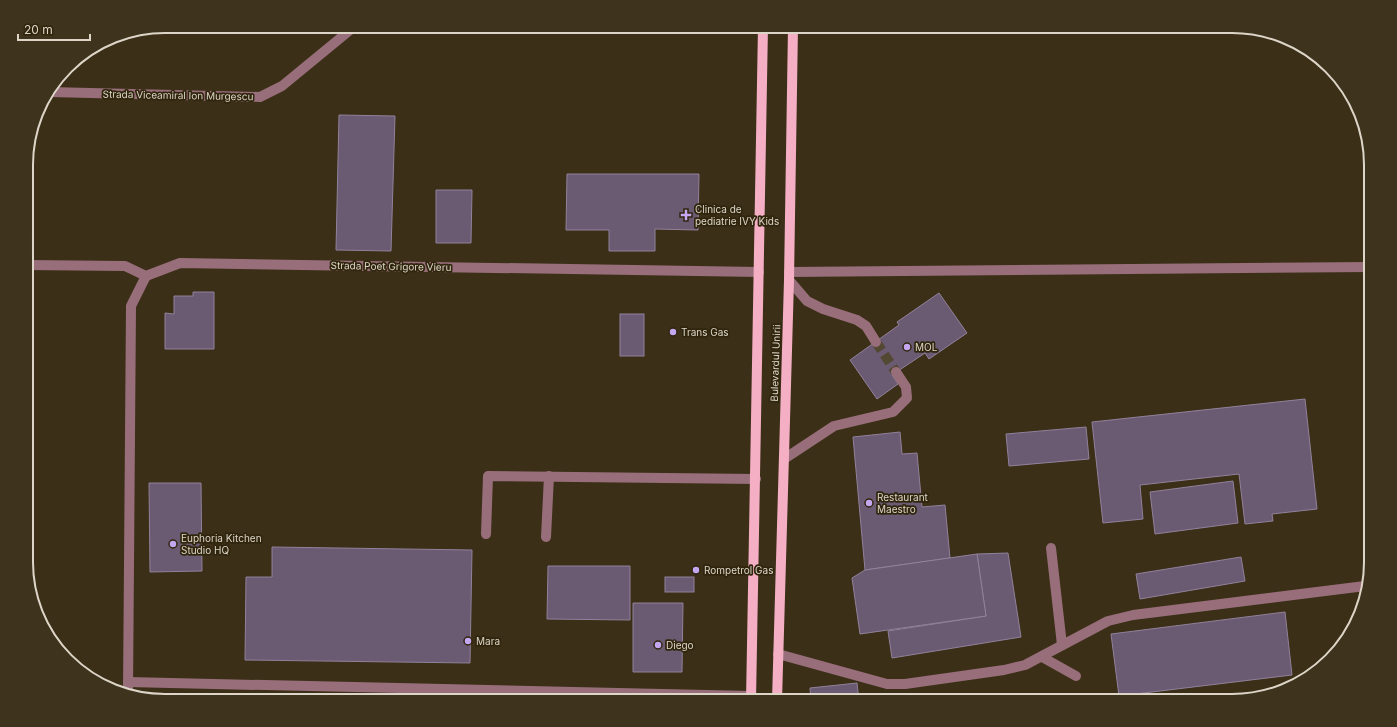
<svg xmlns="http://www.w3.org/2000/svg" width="1397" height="727" font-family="Inter,sans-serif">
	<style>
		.building { fill: #6a5b73; stroke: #91819b }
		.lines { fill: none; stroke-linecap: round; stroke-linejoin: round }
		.minor-tunnel { stroke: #534832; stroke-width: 10; stroke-dasharray: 10 5; stroke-linecap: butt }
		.minor { stroke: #986e7a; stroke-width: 10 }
		.major { stroke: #f5afc4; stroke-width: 10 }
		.poi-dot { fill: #c5a7f1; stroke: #30250d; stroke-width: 1.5 }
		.labels { text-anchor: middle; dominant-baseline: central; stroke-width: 3.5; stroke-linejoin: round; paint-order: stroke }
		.street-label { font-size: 10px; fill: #ddd6c8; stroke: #30250d }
		.poi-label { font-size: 10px; fill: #ddd6c8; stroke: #30250d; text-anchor: start }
		.rim { fill: none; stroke: #ddd6c8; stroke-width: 2 }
	</style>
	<rect width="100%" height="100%" fill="#3b2f17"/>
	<!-- building -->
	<g class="building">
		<path d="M 165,26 L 170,26 L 170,28 L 147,30 Z"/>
		<path d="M 339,115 L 395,116 L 391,251 L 336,250 Z"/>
		<path d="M 567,174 L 699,174 L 698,230 L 655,229 L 655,251 L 609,251 L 609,230 L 566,230 Z"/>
		<path d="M 436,190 L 472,190 L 471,243 L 436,243 Z"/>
		<path d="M 193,292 L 214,292 L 214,349 L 165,349 L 165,313 L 174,314 L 174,296 L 193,296 Z"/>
		<path d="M 939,293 L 967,333 L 929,359 L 925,353 L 892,375 L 898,384 L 877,399 L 850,360 L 899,325 L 897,322 Z"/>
		<rect x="620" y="314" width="24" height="42"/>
		<path d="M 1305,399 L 1317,509 L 1272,514 L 1273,521 L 1245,524 L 1239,474 L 1140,485 L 1143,519 L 1103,523 L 1092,422 Z"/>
		<path d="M 1086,427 L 1089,459 L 1009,466 L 1006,434 Z"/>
		<path d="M 900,432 L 902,454 L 917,453 L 922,507 L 945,505 L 950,558 L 865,570 L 853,437 Z"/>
		<path d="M 1233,481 L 1238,523 L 1155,534 L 1150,492 Z"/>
		<path d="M 149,483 L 201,483 L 202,571 L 150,572 Z"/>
		<path d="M 272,547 L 472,550 L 470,663 L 245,660 L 246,577 L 272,577 Z"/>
		<path d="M 1008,553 L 1021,637 L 892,658 L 888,631 L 986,616 L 977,554 Z"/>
		<path d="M 977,554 L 986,616 L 860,634 L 852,578 L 865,570 Z"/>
		<path d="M 1241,557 L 1245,581 L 1140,599 L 1136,574 Z"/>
		<path d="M 548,566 L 630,566 L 630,620 L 547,619 Z"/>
		<rect x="665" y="577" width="29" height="15"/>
		<path d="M 633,603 L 683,603 L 682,672 L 633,672 Z"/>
		<path d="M 1285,612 L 1292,675 L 1119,696 L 1111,634 Z"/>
		<path d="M 857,683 L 859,701 L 811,701 L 810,688 Z"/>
	</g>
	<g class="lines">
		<!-- minor-tunnel -->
		<path class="minor-tunnel" d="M 876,342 L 896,372"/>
		<!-- minor -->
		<g class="minor">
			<path d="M 49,92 L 260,97 L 282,86 L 355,26"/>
			<path d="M 27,265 L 125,266 L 146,276 L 180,263 L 759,272"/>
			<path d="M 789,272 L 1370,267"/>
			<path d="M 789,280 L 807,301 L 823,309 L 857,320 L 866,326 L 876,342"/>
			<path d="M 784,459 L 834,426 L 893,412 L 907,398 L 906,387 L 896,372"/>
			<path d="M 486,534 L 488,476 L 756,479"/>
			<path d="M 546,537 L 549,476"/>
			<path d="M 1051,548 L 1062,645"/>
			<path d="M 778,654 L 887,684 L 905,684 L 1004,670 L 1025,665 L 1108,621 L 1133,615 L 1365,586"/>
			<path d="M 1042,657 L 1076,676"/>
			<path d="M 128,682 L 751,696"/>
			<path d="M 128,692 L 131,306 L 146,276"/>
		</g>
		<!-- major -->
		<g class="major">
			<path d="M 751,701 L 763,26"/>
			<path d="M 777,701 L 789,280 L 793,26"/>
		</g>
	</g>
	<!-- markers -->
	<g class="poi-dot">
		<path d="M684 209h4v4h4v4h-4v4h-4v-4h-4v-4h4z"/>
		<circle cx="673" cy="332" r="4"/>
		<circle cx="907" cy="347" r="4"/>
		<circle cx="869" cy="503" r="4"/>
		<circle cx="173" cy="544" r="4"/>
		<circle cx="696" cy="570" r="4"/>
		<circle cx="468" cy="641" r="4"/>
		<circle cx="658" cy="645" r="4"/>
	</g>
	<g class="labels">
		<!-- street labels -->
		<g class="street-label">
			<text transform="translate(178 95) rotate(1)">Strada Viceamiral Ion Murgescu</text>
			<text transform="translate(391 266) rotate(1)">Strada Poet Grigore Vieru</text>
			<text transform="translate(775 363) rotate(-88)">Bulevardul Unirii</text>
		</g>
		<!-- poi labels -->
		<g class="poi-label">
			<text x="695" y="209">Clinica de<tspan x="695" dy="12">pediatrie IVY Kids</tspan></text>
			<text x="681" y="332">Trans Gas</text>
			<text x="915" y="347">MOL</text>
			<text x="877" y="497">Restaurant<tspan x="877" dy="12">Maestro</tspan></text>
			<text x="181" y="538">Euphoria Kitchen<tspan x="181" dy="12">Studio HQ</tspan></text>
			<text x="704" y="570">Rompetrol Gas</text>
			<text x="476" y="641">Mara</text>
			<text x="666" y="645">Diego</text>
		</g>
	</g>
	<!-- crop -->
	<path d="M0 0H1397V727H0ZM165 33H1232A132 132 0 0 1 1364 165V562A132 132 0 0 1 1232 694H165A132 132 0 0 1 33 562V165A132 132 0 0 1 165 33Z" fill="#3e331c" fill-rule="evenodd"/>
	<path class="rim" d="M165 33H1232A132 132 0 0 1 1364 165V562A132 132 0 0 1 1232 694H165A132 132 0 0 1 33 562V165A132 132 0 0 1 165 33Z"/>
	<!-- scale -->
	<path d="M18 34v6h72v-6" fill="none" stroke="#ddd6c8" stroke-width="2"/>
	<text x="24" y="34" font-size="12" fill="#ddd6c8" stroke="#30250d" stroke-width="3" paint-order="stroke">20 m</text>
</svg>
